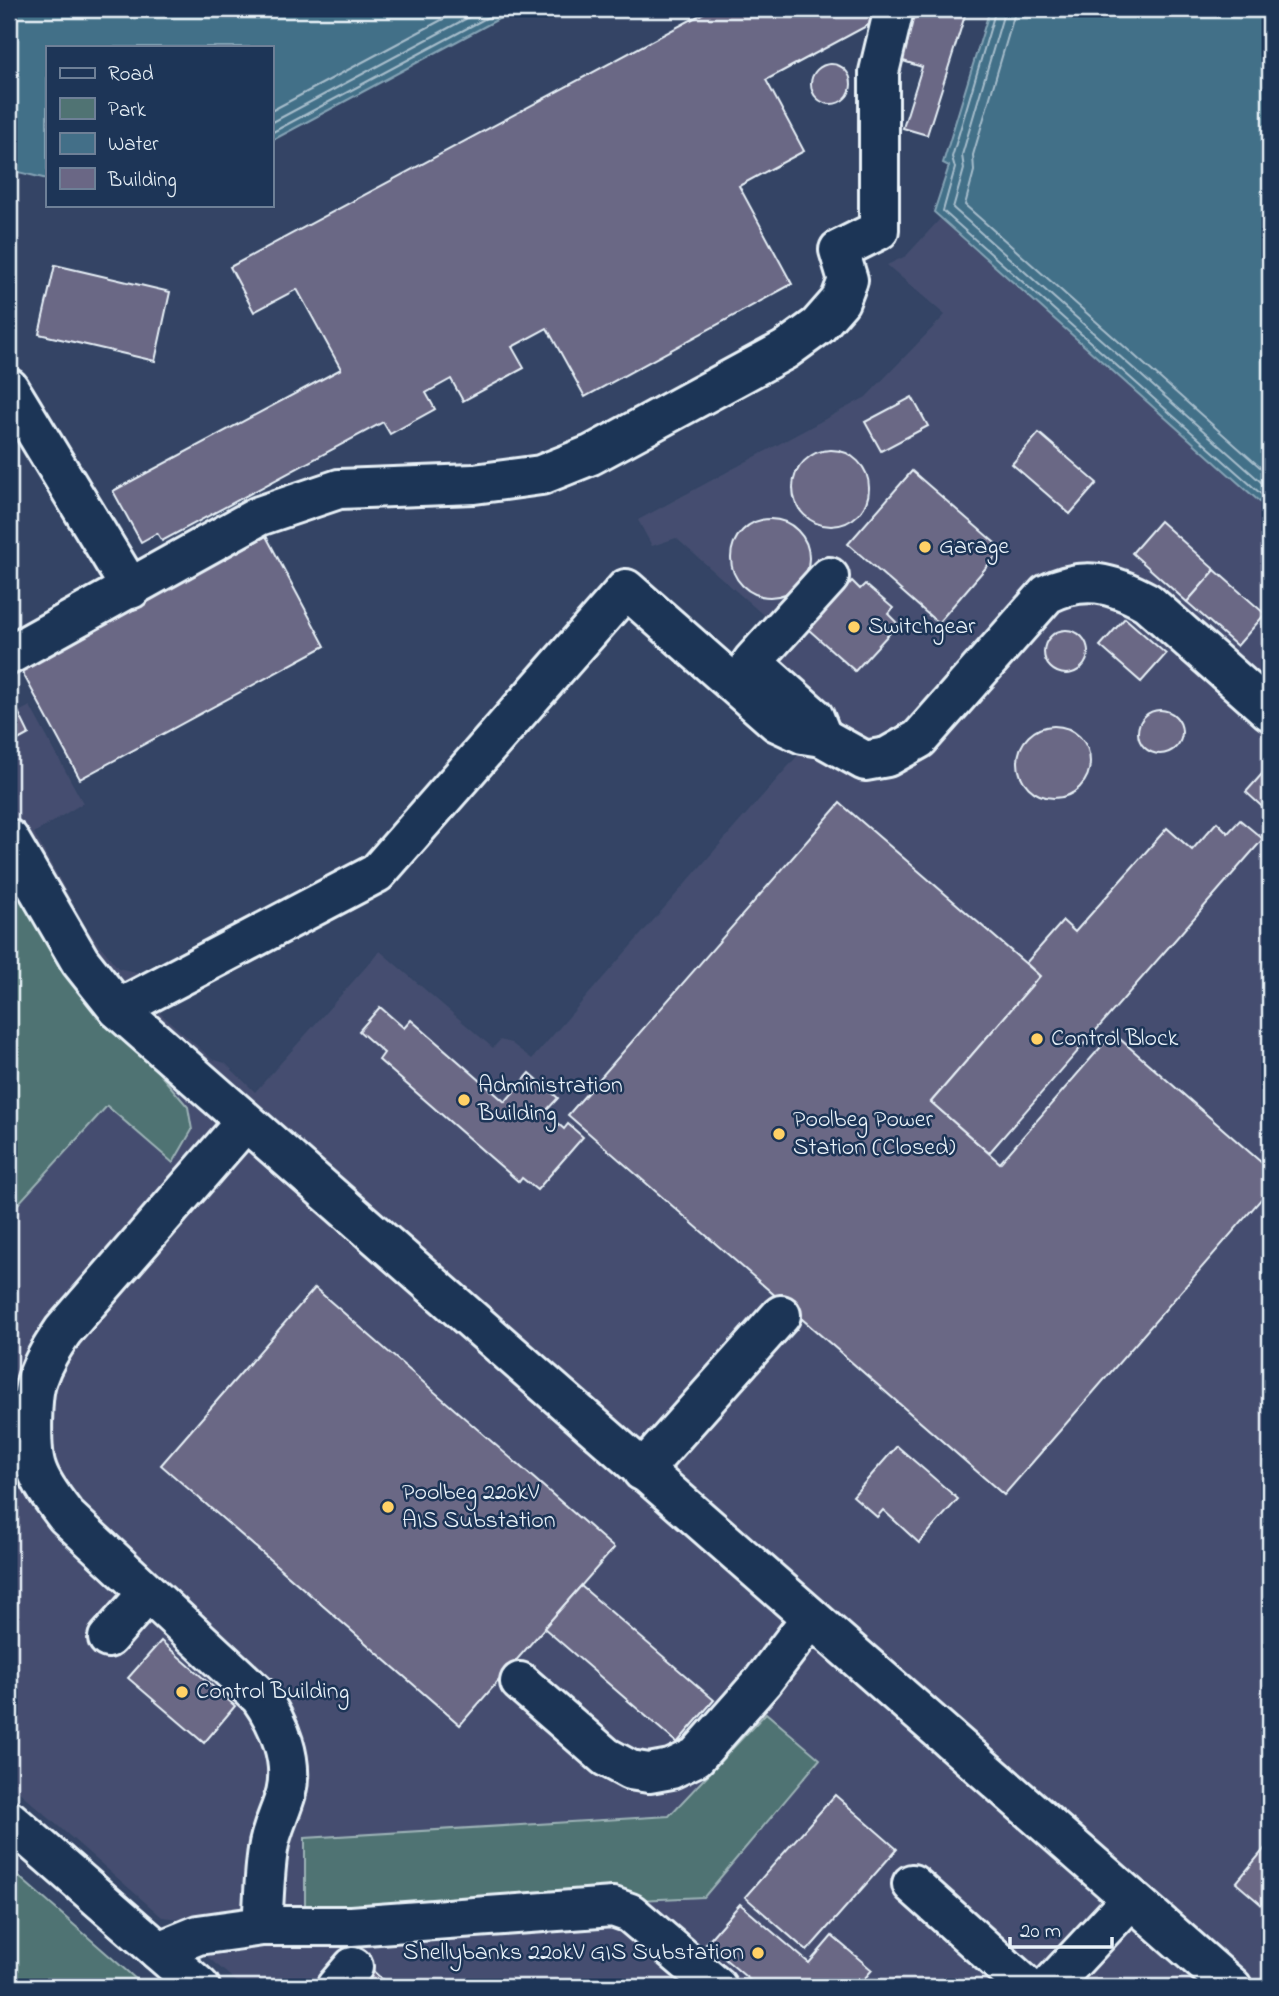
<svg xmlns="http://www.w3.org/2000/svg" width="1279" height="1996" font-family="'Indie Flower',sans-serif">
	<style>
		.built { fill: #444e6f }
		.green { fill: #507373; stroke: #9cb2b6; stroke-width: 2 }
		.water { fill: #436f88; stroke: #85a3b5; stroke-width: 2 }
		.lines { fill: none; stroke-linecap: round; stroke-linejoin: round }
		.shore { stroke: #a6bdcb; stroke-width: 2 }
		.building { fill: #6a6785; stroke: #e8f1f8; stroke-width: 2 }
		.minor-casing { stroke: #e8f1f8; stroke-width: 44 }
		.minor { stroke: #1d3557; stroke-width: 38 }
		.poi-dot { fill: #ffd166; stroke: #1d3557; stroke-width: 2.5 }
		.labels { text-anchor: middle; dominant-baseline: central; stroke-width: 5; stroke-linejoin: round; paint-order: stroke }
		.poi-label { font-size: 24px; fill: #e8f1f8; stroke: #1d3557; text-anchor: start }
	</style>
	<rect width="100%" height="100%" fill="#344465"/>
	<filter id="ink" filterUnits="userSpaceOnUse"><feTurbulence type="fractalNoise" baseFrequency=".0143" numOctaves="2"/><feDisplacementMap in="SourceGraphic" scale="14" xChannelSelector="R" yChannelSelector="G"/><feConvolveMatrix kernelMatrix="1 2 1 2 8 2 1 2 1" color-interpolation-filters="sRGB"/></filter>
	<g filter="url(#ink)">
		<!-- built -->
		<path class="built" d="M 940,219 L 1270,511 L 1270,1987 L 243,1987 L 204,1954 L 211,1946 L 197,1921 L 162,1917 L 9,1783 L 9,717 L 30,706 L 83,803 L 34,833 L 87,929 L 118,968 L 140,973 L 161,1014 L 212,1059 L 225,1063 L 255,1092 L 380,951 L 493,1048 L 500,1040 L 511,1043 L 532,1059 L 806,746 L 734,662 L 770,621 L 676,538 L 652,546 L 638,520 L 866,397 L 945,315 L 887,265 L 906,256 Z"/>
		<!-- green -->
		<g class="green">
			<path d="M 9,860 L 105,1010 L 188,1107 L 192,1130 L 173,1163 L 107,1106 L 9,1214 Z"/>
			<path d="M 766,1713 L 820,1759 L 704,1897 L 305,1915 L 305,1838 L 669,1816 Z"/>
			<path d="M 9,1868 L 145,1987 L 9,1987 Z"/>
		</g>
		<!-- water -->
		<g class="water">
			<path d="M 10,9 L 517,9 L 271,141 L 271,47 L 47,47 L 47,179 L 15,171 L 9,163 Z"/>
			<path d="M 990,9 L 1270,9 L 1270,511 L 934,212 L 949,166 L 943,163 Z"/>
		</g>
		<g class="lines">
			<!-- shore -->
			<g class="shore">
				<path d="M 996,9 L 952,157 L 955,168 L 943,211 L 1270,502"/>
				<path d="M 1005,9 L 962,155 L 964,169 L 953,208 L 1270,490"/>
				<path d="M 1016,9 L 973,155 L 974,171 L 965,205 L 1270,476"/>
				<path d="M 271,111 L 462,9"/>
				<path d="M 271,123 L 484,9"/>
				<path d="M 271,133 L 503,9"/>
			</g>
		</g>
		<!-- building -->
		<g class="building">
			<path d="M 711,9 L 877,9 L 872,23 L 766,80 L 804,151 L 739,186 L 792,284 L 585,397 L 547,328 L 512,347 L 524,368 L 463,401 L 451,379 L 426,393 L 435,409 L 390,434 L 383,422 L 162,541 L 157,533 L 141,542 L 113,491 L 341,369 L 297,289 L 254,312 L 230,267 Z"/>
			<path d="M 913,9 L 967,9 L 927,135 L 903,128 L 922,67 L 897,59 Z"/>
			<circle cx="831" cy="84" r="20"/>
			<path d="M 55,265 L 170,292 L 155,361 L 39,334 Z"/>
			<path d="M 912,397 L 928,426 L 881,451 L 865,422 Z"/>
			<path d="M 1039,433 L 1097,483 L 1070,514 L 1012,464 Z"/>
			<circle cx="831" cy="488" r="38"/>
			<path d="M 912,471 L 1002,549 L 938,623 L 848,544 Z"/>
			<circle cx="770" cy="558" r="39"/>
			<path d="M 1160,521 L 1215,570 L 1187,602 L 1132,553 Z"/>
			<path d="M 266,536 L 325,646 L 80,779 L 20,668 Z"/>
			<path d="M 1215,570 L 1265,614 L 1237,646 L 1187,602 Z"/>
			<path d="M 852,581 L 860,589 L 865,584 L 893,608 L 888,614 L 898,624 L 855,671 L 809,630 Z"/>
			<path d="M 1125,618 L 1166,654 L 1141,682 L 1100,646 Z"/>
			<circle cx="1066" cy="652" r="22"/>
			<path d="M 9,693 L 29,734 L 9,745 Z"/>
			<circle cx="1160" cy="732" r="22"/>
			<circle cx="1054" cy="762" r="36"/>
			<path d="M 1270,765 L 1270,814 L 1246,792 Z"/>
			<path d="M 840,803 L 1040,976 L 931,1102 L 1000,1163 L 1113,1033 L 1270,1170 L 1270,1189 L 1004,1495 L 568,1115 Z"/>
			<path d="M 1240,820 L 1263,839 L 989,1153 L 931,1102 L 1040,976 L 1026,963 L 1063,921 L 1075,932 L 1167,828 L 1192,850 L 1217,822 L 1228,833 Z"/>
			<path d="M 380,1007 L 404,1028 L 411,1020 L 505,1102 L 530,1073 L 558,1098 L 545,1112 L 564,1129 L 568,1124 L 583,1137 L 537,1190 L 522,1178 L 519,1182 L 379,1060 L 384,1053 L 359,1031 Z"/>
			<path d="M 315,1288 L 614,1548 L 460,1725 L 161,1465 Z"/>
			<path d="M 897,1446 L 958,1499 L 919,1543 L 883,1510 L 877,1517 L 853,1496 Z"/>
			<path d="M 581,1586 L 714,1700 L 677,1743 L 544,1628 Z"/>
			<path d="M 161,1641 L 235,1706 L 204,1743 L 128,1678 Z"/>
			<path d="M 835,1795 L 897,1849 L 807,1951 L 745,1897 Z"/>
			<path d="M 1270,1842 L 1270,1912 L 1236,1883 Z"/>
			<path d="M 740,1904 L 809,1963 L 832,1936 L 872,1970 L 857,1987 L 758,1987 L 706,1943 Z"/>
			<path d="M 370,1968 L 384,1981 L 378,1987 L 358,1987 Z"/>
		</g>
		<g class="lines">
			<defs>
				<g id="minor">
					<path d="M 9,388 L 131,589"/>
					<path d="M 9,655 L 259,516 L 339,489 L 474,484 L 541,475 L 591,455 L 785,350 L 818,326 L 840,301 L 848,280 L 839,250 L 879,230 L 879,72 L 894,9"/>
					<path d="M 822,737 L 814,717 L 752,662 L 829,577"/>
					<path d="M 9,839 L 80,961 L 118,1009 L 1232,1987"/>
					<path d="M 118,1009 L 377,873 L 626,589 L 777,722 L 803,734 L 822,737 L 865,761 L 887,757 L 919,739 L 1047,594 C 1084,575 1112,583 1147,602 L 1270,711"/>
					<path d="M 642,1471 L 781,1315"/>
					<path d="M 108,1638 L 147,1594"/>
					<path d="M 520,1682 L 606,1757 L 630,1770 L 649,1773 L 671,1769 L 696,1757 L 763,1681 L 811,1618"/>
					<path d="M 9,1820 L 200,1987"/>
					<path d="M 912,1884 L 1027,1987"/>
					<path d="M 262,1926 L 351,1926 L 613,1907 L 630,1913 L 717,1987"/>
					<path d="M 159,1951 L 198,1935 L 262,1926 C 264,1901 264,1875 268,1850 C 270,1831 281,1812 286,1793 C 294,1760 279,1724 260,1697 L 66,1516 C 55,1501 43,1487 37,1470 C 30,1453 31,1396 37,1379 C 43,1361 53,1346 63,1331 L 245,1122"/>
					<path d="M 336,1987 L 353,1967"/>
					<path d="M 1049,1987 L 1131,1899"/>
				</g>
			</defs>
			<!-- minor casing -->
			<use href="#minor" class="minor-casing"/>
			<!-- minor -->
			<use href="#minor" class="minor"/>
		</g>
	</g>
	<!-- markers -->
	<g class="poi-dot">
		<circle cx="925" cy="547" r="7"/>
		<circle cx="854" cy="627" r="7"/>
		<circle cx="1037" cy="1039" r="7"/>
		<circle cx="464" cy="1100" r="7"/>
		<circle cx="779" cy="1134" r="7"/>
		<circle cx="388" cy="1507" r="7"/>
		<circle cx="182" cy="1692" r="7"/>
		<circle cx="758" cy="1953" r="7"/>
	</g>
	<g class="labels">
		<!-- poi labels -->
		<g class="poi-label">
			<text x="939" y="547">Garage</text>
			<text x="868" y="627">Switchgear</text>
			<text x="1051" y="1039">Control Block</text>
			<text x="478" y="1086">Administration<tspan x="478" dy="28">Building</tspan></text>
			<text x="793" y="1120">Poolbeg Power<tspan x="793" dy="28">Station (Closed)</tspan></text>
			<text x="402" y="1493">Poolbeg 220kV<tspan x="402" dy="28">AIS Substation</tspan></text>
			<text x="196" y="1692">Control Building</text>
			<text x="744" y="1953" text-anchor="end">Shellybanks 220kV GIS Substation</text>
		</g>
	</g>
	<!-- margin -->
	<rect width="1279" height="1996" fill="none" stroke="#1d3557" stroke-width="35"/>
	<rect x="18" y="18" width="1244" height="1961" fill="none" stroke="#e8f1f8" stroke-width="2.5" filter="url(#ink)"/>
	<!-- legend -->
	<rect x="46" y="46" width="228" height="161" fill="#1d3557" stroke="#6e8097" stroke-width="2"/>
	<rect x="60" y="68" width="35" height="10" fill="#1d3557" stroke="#6e8097" stroke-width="2"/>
	<text x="108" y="80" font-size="21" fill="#e8f1f8">Road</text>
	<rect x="60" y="98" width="35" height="21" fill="#507373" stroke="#6e8097" stroke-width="2"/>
	<text x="108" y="116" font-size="21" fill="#e8f1f8">Park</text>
	<rect x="60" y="133" width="35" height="21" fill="#436f88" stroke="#6e8097" stroke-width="2"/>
	<text x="108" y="150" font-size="21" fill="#e8f1f8">Water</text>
	<rect x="60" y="168" width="35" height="21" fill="#6a6785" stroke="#6e8097" stroke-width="2"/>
	<text x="108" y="186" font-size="21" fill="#e8f1f8">Building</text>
	<!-- scale -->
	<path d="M1010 1937v10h102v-10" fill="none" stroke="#e8f1f8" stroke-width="3.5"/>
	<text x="1020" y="1937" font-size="21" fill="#e8f1f8" stroke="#1d3557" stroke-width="5" paint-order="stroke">20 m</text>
</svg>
